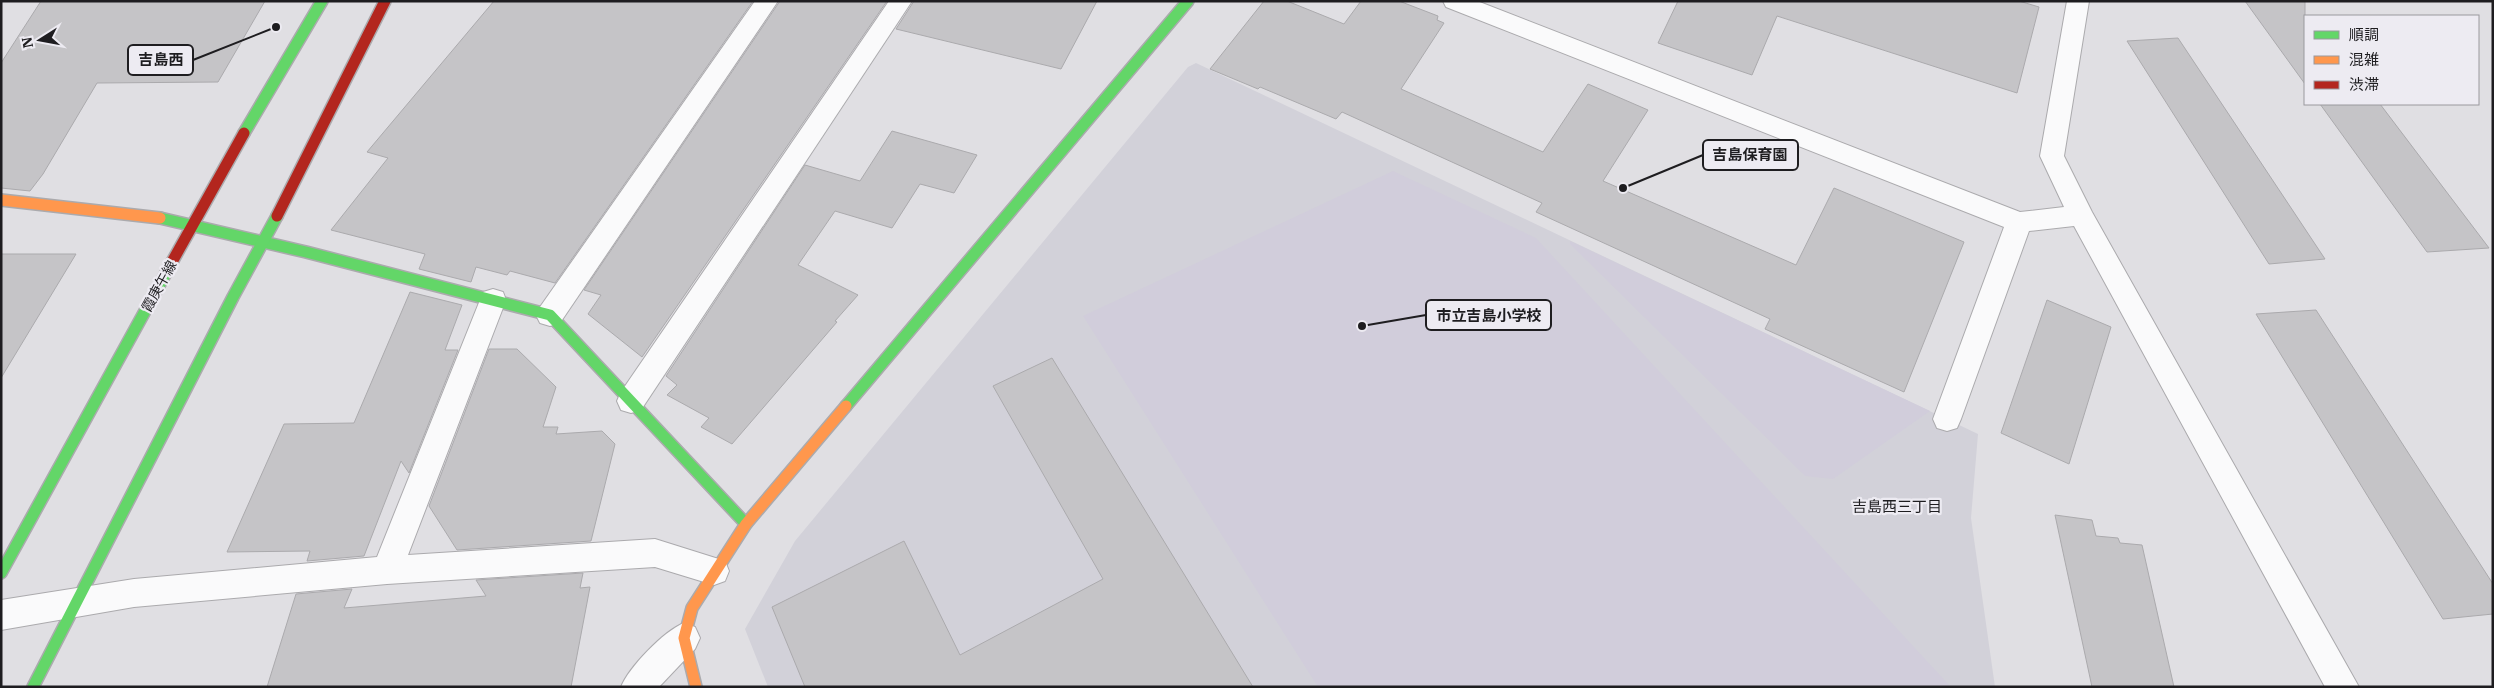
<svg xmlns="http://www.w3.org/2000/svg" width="2494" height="688" font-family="'IBM Plex Serif','Noto Sans JP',serif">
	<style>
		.built { fill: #d2d1d9 }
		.green { fill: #d1cddb }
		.building { fill: #c5c4c7; stroke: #abaaad }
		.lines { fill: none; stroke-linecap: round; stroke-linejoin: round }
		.street-casing { stroke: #abaaad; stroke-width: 2 }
		.fast-casing { stroke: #abaaad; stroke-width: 14 }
		.slow-casing { stroke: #abaaad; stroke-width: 14 }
		.jam-casing { stroke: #abaaad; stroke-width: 14 }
		.street { fill: #fafafb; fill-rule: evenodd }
		.fast { stroke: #63d668; stroke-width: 11 }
		.slow { stroke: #ff974d; stroke-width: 11 }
		.jam { stroke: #b3261e; stroke-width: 11 }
		.labels { text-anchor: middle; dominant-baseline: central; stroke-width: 4.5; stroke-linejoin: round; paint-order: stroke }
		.street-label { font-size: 14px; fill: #1e1d20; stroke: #edebf2 }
		.neighbourhood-label { font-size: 15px; fill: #1e1d20; stroke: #edebf2 }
		.leader { fill: none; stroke: #1e1d20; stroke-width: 2 }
		.callout-dot { fill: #1e1d20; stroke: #edebf2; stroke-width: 2 }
		.callout { fill: #edebf2; stroke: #1e1d20; stroke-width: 2 }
		.callout-label { font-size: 15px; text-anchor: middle; font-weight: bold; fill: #1e1d20 }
	</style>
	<rect width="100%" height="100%" fill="#e0dfe3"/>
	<!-- built -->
	<path class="built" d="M 1196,63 L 1978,434 L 1971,518 L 1995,687 L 768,687 L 745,629 L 795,541 L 1188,67 Z"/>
	<!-- green -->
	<g class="green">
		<path d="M 1393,171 L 1536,238 L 1951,687 L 1318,687 L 1083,316 Z"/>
		<path d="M 1570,241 L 1930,411 L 1833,479 L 1805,476 L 1570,244 Z"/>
	</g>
	<!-- building -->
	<g class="building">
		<path d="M 41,1 L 265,1 L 218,82 L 97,83 L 43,174 L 30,191 L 1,188 L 1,63 Z"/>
		<path d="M 494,1 L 753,1 L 555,283 L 510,271 L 507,275 L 476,267 L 471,282 L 419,269 L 425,254 L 331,230 L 388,158 L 367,152 Z"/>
		<path d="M 780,1 L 887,1 L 642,357 L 588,314 L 601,295 L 584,290 Z"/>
		<path d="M 914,1 L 1097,1 L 1061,69 L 896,29 Z"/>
		<path d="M 1264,1 L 1287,1 L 1344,24 L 1361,1 L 1399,1 L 1438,16 L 1437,20 L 1444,23 L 1401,89 L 1543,152 L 1588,84 L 1648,110 L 1603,181 L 1796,265 L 1834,188 L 1964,242 L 1904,392 L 1765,329 L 1770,319 L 1536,212 L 1542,203 L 1342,112 L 1336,119 L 1260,87 L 1258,89 L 1210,69 Z"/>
		<path d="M 1678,1 L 2019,1 L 2039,7 L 2017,93 L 1777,16 L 1752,75 L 1658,43 Z"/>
		<path d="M 2245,1 L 2305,1 L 2305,84 Z"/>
		<path d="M 2178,38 L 2325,259 L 2269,264 L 2127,41 Z"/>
		<path d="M 2320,104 L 2380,104 L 2489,248 L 2427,252 Z"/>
		<path d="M 892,131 L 977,155 L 954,193 L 920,184 L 892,228 L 835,211 L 798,265 L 858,295 L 835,321 L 837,322 L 732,444 L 701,427 L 709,418 L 667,395 L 677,385 L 666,376 L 805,165 L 860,181 Z"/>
		<path d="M 1,254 L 76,254 L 1,378 Z"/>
		<path d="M 410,292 L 462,305 L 445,350 L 458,350 L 409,473 L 401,461 L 364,556 L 307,561 L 310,551 L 227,552 L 284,424 L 354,423 Z"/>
		<path d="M 2047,300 L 2111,327 L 2069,464 L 2001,433 Z"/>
		<path d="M 2316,310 L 2493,584 L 2493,614 L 2443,619 L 2256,314 Z"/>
		<path d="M 489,349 L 517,349 L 556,387 L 543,427 L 558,427 L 556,434 L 602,431 L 615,444 L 591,541 L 457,550 L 429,506 Z"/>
		<path d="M 1052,358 L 1253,687 L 805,687 L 772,607 L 904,541 L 960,655 L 1103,579 L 993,386 Z"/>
		<path d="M 2055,515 L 2092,520 L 2096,536 L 2118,538 L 2120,543 L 2142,545 L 2174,687 L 2092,687 Z"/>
		<path d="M 583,573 L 580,588 L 590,587 L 571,687 L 267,687 L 296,594 L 352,589 L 344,608 L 486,596 L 476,580 Z"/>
	</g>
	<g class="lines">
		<defs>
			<g id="street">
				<path d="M 755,1 L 778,1 L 560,323 L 550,326 L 540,323 L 536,315 L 540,307 Z"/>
				<path d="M 889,1 L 912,1 L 641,410 L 631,413 L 621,410 L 617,401 L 621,392 Z"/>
				<path d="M 1443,1 L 1477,1 L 2020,212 L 2064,207 L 2040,156 L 2067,1 L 2089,1 L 2064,156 L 2092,212 L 2359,687 L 2325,687 L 2074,226 L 2029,231 L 1961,419 L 1957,428 L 1947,431 L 1937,428 L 1933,419 L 2004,227 L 1446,7 Z"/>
				<path d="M 493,289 L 503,292 L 506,300 L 408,555 L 655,539 L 725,561 L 729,571 L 725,581 L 714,585 L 655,567 L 387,584 L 134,607 L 1,630 L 1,600 L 134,579 L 377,557 L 480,300 L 483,292 Z"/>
				<path d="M 684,623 L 695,627 L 700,638 L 695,649 L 659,687 L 621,687 C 629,667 664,631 684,623 Z"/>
			</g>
			<g id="fast">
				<path d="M 244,133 L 322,1"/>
				<path d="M 160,218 L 306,252 L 550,315 L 746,524"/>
				<path d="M 846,406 L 1188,1"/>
				<path d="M 1,573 L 172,262"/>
				<path d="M 33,687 L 233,297 L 277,216"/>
			</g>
			<g id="slow">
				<path d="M 1,200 L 160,218"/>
				<path d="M 696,687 L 684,638 L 692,608 L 746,524 L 846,406"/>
			</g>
			<g id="jam">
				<path d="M 277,216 L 385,1"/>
				<path d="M 172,262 L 244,133"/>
			</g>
		</defs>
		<!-- street casing -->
		<use href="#street" class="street-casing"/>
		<!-- fast casing -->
		<use href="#fast" class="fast-casing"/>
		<!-- slow casing -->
		<use href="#slow" class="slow-casing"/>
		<!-- jam casing -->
		<use href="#jam" class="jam-casing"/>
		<!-- street -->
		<use href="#street" class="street"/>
		<!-- fast -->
		<use href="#fast" class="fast"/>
		<!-- slow -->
		<use href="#slow" class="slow"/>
		<!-- jam -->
		<use href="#jam" class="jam"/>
	</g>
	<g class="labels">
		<!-- street labels -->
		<g class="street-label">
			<text transform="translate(159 286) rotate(-61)">霞庚午線</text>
		</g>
		<!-- neighbourhood labels -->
		<g class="neighbourhood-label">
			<text x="1897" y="506">吉島西三丁目</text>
		</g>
	</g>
	<!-- callouts -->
	<path class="leader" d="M276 27L193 60M1623 188L1703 155M1362 326L1426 315"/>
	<g class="callout-dot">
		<circle cx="276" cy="27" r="5"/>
		<circle cx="1623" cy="188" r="5"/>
		<circle cx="1362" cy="326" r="5"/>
	</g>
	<g class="callout">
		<rect x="128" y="45" width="65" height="30" rx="5"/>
		<rect x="1703" y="140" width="95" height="30" rx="5"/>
		<rect x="1426" y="300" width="125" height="30" rx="5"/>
	</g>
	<g class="callout-label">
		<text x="161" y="65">吉島西</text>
		<text x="1750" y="160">吉島保育園</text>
		<text x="1489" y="321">市立吉島小学校</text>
	</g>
	<!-- border -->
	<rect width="2494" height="688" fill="none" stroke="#1e1d20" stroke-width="5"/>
	<!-- legend -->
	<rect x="2304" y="15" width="175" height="90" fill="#edebf2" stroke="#9a999e"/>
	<rect x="2314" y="31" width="25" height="8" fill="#63d668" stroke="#9a999e"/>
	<text x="2349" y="40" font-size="15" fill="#1e1d20">順調</text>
	<rect x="2314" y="56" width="25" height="8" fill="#ff974d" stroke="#9a999e"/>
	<text x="2349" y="65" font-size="15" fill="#1e1d20">混雑</text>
	<rect x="2314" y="81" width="25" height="8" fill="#b3261e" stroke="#9a999e"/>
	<text x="2349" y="90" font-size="15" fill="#1e1d20">渋滞</text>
	<!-- north arrow -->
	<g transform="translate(40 40) rotate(259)" stroke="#edebf2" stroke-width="4" paint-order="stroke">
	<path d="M0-4L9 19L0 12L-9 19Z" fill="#1e1d20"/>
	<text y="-8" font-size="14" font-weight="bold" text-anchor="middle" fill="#1e1d20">N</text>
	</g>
</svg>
